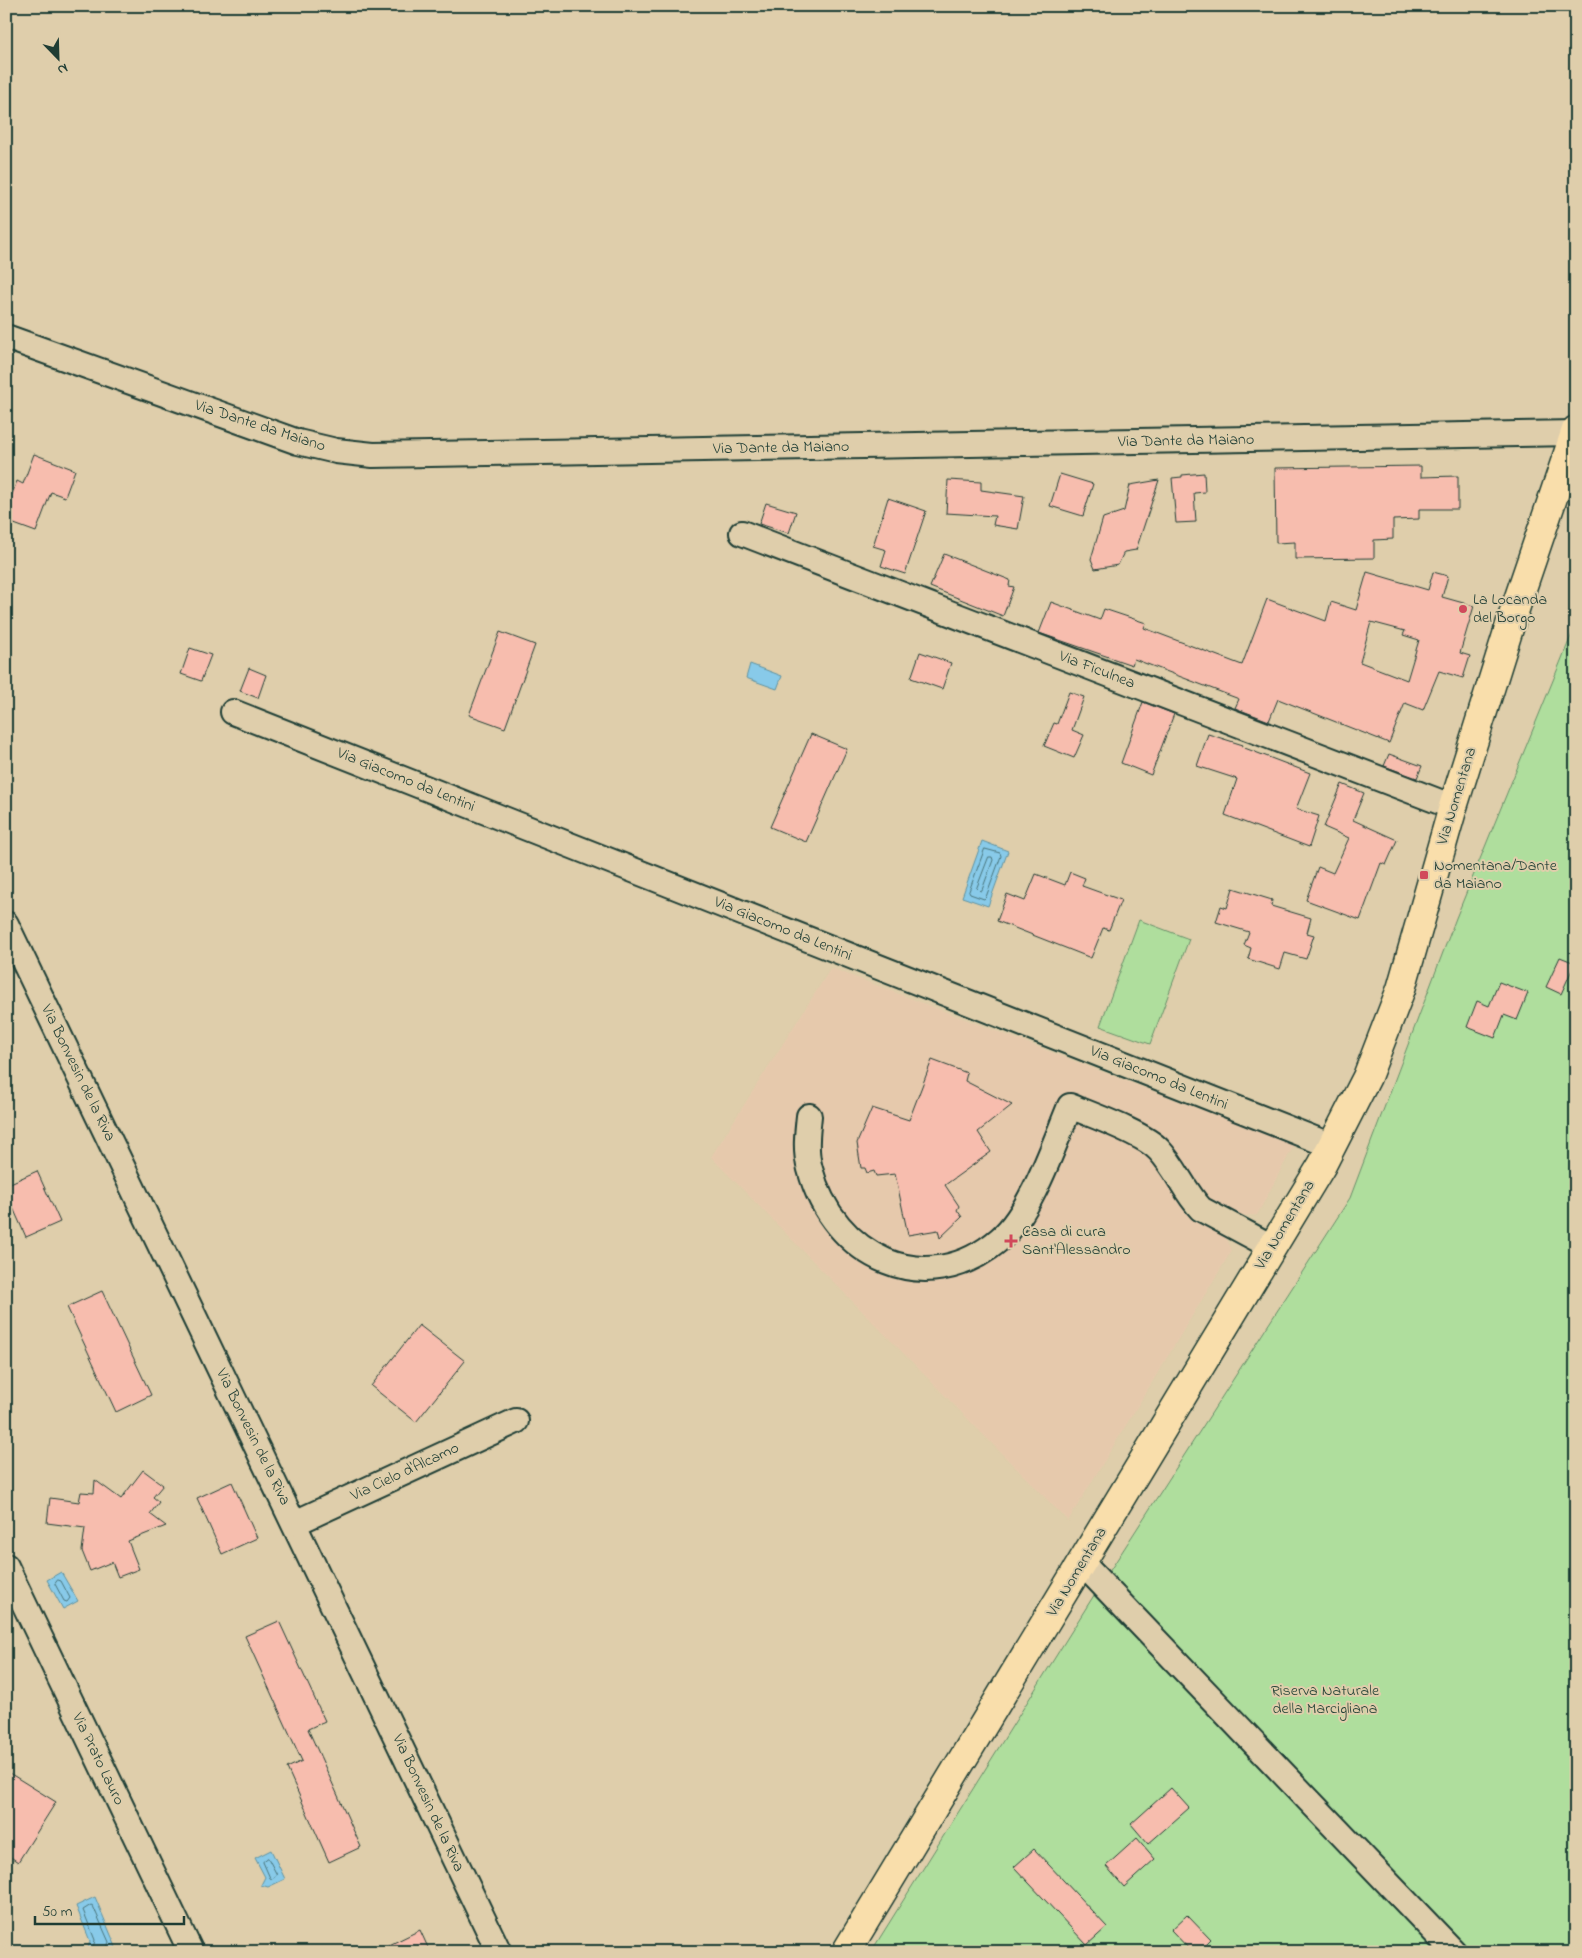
<svg xmlns="http://www.w3.org/2000/svg" width="1582" height="1958" font-family="'Indie Flower',sans-serif">
	<style>
		.built { fill: #e6c9ac }
		.green { fill: #afde9d; stroke: #678e68 }
		.water { fill: #88cae9; stroke: #5e92a1 }
		.lines { fill: none; stroke-linecap: round; stroke-linejoin: round }
		.shore { stroke: #49757c; stroke-width: 1 }
		.building { fill: #f7bdae; stroke: #1f3d34; fill-rule: evenodd }
		.minor-casing { stroke: #1f3d34; stroke-width: 28 }
		.major-casing { stroke: #1f3d34; stroke-width: 31 }
		.minor { stroke: #dfceab; stroke-width: 24 }
		.major { stroke: #f9deab; stroke-width: 28 }
		.poi-dot { fill: #d1495b; stroke: #dfceab; stroke-width: 2 }
		.labels { text-anchor: middle; dominant-baseline: central; stroke-width: 4; stroke-linejoin: round; paint-order: stroke }
		.street-label { font-size: 16px; fill: #1f3d34; stroke: #dfceab }
		.poi-label { font-size: 16px; fill: #1f3d34; stroke: #dfceab; text-anchor: start }
		.park-label { font-size: 16px; fill: #264539; stroke: #dfceab }
	</style>
	<rect width="100%" height="100%" fill="#dfceab"/>
	<filter id="ink" filterUnits="userSpaceOnUse"><feTurbulence type="fractalNoise" baseFrequency=".02" numOctaves="2"/><feDisplacementMap in="SourceGraphic" scale="10" xChannelSelector="R" yChannelSelector="G"/><feConvolveMatrix kernelMatrix="1 2 1 2 8 2 1 2 1" color-interpolation-filters="sRGB"/></filter>
	<g filter="url(#ink)">
		<!-- built -->
		<path class="built" d="M 831,968 L 1294,1145 L 1257,1215 L 1231,1216 L 1223,1232 L 1232,1250 L 1068,1521 L 711,1157 Z"/>
		<!-- green -->
		<g class="green">
			<path d="M 1576,624 L 1576,1952 L 871,1952 L 1091,1600 L 1350,1198 L 1456,918 Z"/>
			<path d="M 1139,920 L 1189,939 L 1150,1044 L 1100,1026 Z"/>
		</g>
		<!-- water -->
		<g class="water">
			<path d="M 750,664 L 782,676 L 777,689 L 746,678 Z"/>
			<path d="M 982,841 L 1008,851 L 988,906 L 962,897 Z"/>
			<path d="M 61,1572 L 78,1601 L 63,1609 L 47,1580 Z"/>
			<path d="M 271,1850 L 285,1879 L 268,1887 L 261,1885 L 265,1877 L 255,1858 Z"/>
			<path d="M 95,1897 L 116,1947 L 105,1952 L 87,1952 L 90,1941 L 76,1906 Z"/>
		</g>
		<g class="lines">
			<!-- shore -->
			<g class="shore">
				<path d="M 985,849 L 1000,853 L 1001,856 L 986,897 L 984,899 L 970,894 L 969,892 Z"/>
				<path d="M 989,857 L 992,857 L 993,860 L 982,890 L 980,891 L 977,888 Z"/>
				<path d="M 58,1580 L 61,1581 L 70,1598 L 67,1602 L 64,1601 L 55,1584 Z"/>
				<path d="M 268,1858 L 277,1875 L 272,1879 L 270,1878 L 263,1862 Z"/>
				<path d="M 92,1952 L 95,1940 L 83,1910 L 91,1905 L 93,1906 L 109,1942 L 105,1952"/>
			</g>
		</g>
		<!-- building -->
		<g class="building">
			<path d="M 34,454 L 75,470 L 65,497 L 51,492 L 36,532 L 6,521 L 6,510 L 17,481 L 23,484 Z"/>
			<path d="M 1421,466 L 1421,477 L 1458,476 L 1458,509 L 1419,509 L 1419,519 L 1393,520 L 1393,539 L 1374,540 L 1374,558 L 1295,559 L 1295,542 L 1276,543 L 1275,468 Z"/>
			<path d="M 1204,473 L 1205,492 L 1194,493 L 1196,522 L 1176,523 L 1172,478 L 1182,477 L 1182,475 Z"/>
			<path d="M 1060,474 L 1093,484 L 1083,516 L 1050,506 Z"/>
			<path d="M 948,480 L 981,482 L 981,490 L 1024,496 L 1018,529 L 993,525 L 995,516 L 946,513 Z"/>
			<path d="M 1159,480 L 1136,550 L 1124,552 L 1118,565 L 1095,569 L 1091,559 L 1103,518 L 1124,511 L 1130,485 Z"/>
			<path d="M 888,498 L 926,511 L 905,574 L 881,566 L 886,550 L 873,546 Z"/>
			<path d="M 766,503 L 796,512 L 789,533 L 759,524 Z"/>
			<path d="M 944,554 L 1010,580 L 1009,586 L 1014,587 L 1003,616 L 930,587 Z"/>
			<path d="M 1367,572 L 1428,590 L 1433,572 L 1448,576 L 1442,597 L 1474,606 L 1460,653 L 1470,656 L 1463,678 L 1439,671 L 1423,710 L 1405,703 L 1389,743 L 1278,699 L 1269,721 L 1235,708 L 1239,699 L 1134,659 L 1132,665 L 1039,633 L 1051,602 L 1100,620 L 1104,609 L 1146,623 L 1144,628 L 1242,665 L 1267,599 L 1326,621 L 1331,602 L 1356,610 ZM 1371,622 L 1405,631 L 1403,635 L 1419,640 L 1407,680 L 1360,662 Z"/>
			<path d="M 500,632 L 535,645 L 505,728 L 469,715 Z"/>
			<path d="M 190,648 L 211,655 L 201,681 L 181,674 Z"/>
			<path d="M 920,652 L 951,663 L 942,689 L 911,678 Z"/>
			<path d="M 249,668 L 266,675 L 258,698 L 240,691 Z"/>
			<path d="M 1069,692 L 1084,697 L 1072,730 L 1084,735 L 1074,758 L 1044,746 L 1054,723 L 1057,724 Z"/>
			<path d="M 1143,702 L 1174,714 L 1151,775 L 1121,763 Z"/>
			<path d="M 811,734 L 847,749 L 806,842 L 770,827 Z"/>
			<path d="M 1208,734 L 1243,745 L 1242,747 L 1310,773 L 1296,809 L 1319,816 L 1309,847 L 1225,815 L 1237,779 L 1197,766 Z"/>
			<path d="M 1389,754 L 1422,766 L 1417,778 L 1384,766 Z"/>
			<path d="M 1342,784 L 1364,793 L 1353,820 L 1397,840 L 1386,865 L 1381,863 L 1360,920 L 1306,900 L 1318,867 L 1333,873 L 1349,838 L 1324,827 Z"/>
			<path d="M 1070,872 L 1085,878 L 1082,886 L 1121,900 L 1109,930 L 1103,928 L 1091,958 L 997,921 L 1007,894 L 1025,901 L 1036,874 L 1065,885 Z"/>
			<path d="M 1233,888 L 1272,900 L 1271,906 L 1311,918 L 1307,933 L 1314,935 L 1306,959 L 1285,953 L 1280,969 L 1248,959 L 1251,948 L 1244,945 L 1249,932 L 1216,922 L 1221,906 L 1227,908 Z"/>
			<path d="M 1560,957 L 1575,963 L 1561,994 L 1546,987 Z"/>
			<path d="M 1499,982 L 1528,993 L 1517,1020 L 1504,1015 L 1495,1038 L 1467,1027 L 1477,1001 L 1489,1006 Z"/>
			<path d="M 932,1060 L 967,1073 L 965,1081 L 1012,1105 L 978,1132 L 991,1152 L 945,1185 L 959,1206 L 957,1210 L 962,1217 L 940,1238 L 938,1230 L 908,1235 L 895,1174 L 876,1176 L 874,1171 L 867,1173 L 865,1168 L 861,1168 L 857,1143 L 872,1108 L 909,1120 Z"/>
			<path d="M 37,1171 L 60,1222 L 26,1237 L 6,1192 L 6,1185 Z"/>
			<path d="M 102,1291 L 151,1395 L 116,1412 L 67,1307 Z"/>
			<path d="M 419,1325 L 465,1361 L 416,1422 L 371,1386 Z"/>
			<path d="M 143,1470 L 163,1485 L 153,1497 L 159,1502 L 150,1514 L 166,1526 L 128,1541 L 139,1569 L 118,1577 L 112,1562 L 90,1571 L 82,1551 L 85,1528 L 47,1523 L 50,1498 L 79,1502 L 81,1492 L 94,1493 L 95,1480 L 121,1499 Z"/>
			<path d="M 232,1482 L 257,1538 L 222,1554 L 197,1498 Z"/>
			<path d="M 279,1621 L 325,1721 L 308,1729 L 361,1847 L 329,1862 L 287,1768 L 302,1761 L 245,1636 Z"/>
			<path d="M 6,1771 L 56,1802 L 18,1862 L 6,1854 Z"/>
			<path d="M 1171,1788 L 1189,1808 L 1148,1844 L 1131,1824 Z"/>
			<path d="M 1137,1838 L 1155,1859 L 1124,1887 L 1106,1866 Z"/>
			<path d="M 1034,1849 L 1107,1927 L 1087,1945 L 1014,1867 Z"/>
			<path d="M 1187,1915 L 1211,1940 L 1199,1952 L 1192,1952 L 1171,1930 Z"/>
			<path d="M 420,1930 L 430,1952 L 375,1952 Z"/>
		</g>
		<g class="lines">
			<defs>
				<g id="minor">
					<path d="M 6,337 L 298,442 L 336,451 L 373,455 L 1575,433"/>
					<path d="M 742,533 L 1453,807"/>
					<path d="M 233,712 L 1332,1146"/>
					<path d="M 6,924 L 499,1952"/>
					<path d="M 809,1116 C 807,1134 805,1152 810,1169 C 833,1257 926,1303 1000,1239 C 1031,1213 1054,1144 1070,1106 C 1092,1115 1145,1134 1159,1150 C 1176,1168 1184,1191 1201,1209 L 1272,1247"/>
					<path d="M 295,1523 L 516,1421"/>
					<path d="M 1082,1563 L 1454,1952"/>
					<path d="M 6,1566 L 191,1952"/>
				</g>
				<path id="major" d="M 846,1952 L 1322,1165 L 1367,1077 L 1401,989 L 1453,807 L 1516,606 L 1576,430"/>
			</defs>
			<!-- minor casing -->
			<use href="#minor" class="minor-casing"/>
			<!-- major casing -->
			<use href="#major" class="major-casing"/>
			<!-- minor -->
			<use href="#minor" class="minor"/>
			<!-- major -->
			<use href="#major" class="major"/>
		</g>
	</g>
	<!-- markers -->
	<g class="poi-dot">
		<circle cx="1463" cy="609" r="5"/>
		<rect x="1419" y="870" width="10" height="10" rx="2.5"/>
		<path d="M1008.5 1233.5h5v5h5v5h-5v5h-5v-5h-5v-5h5z"/>
	</g>
	<g class="labels">
		<!-- street labels -->
		<g class="street-label">
			<text transform="translate(260 426) rotate(18)">Via Dante da Maiano</text>
			<text transform="translate(1186 441) rotate(-1)">Via Dante da Maiano</text>
			<text transform="translate(781 448) rotate(-1)">Via Dante da Maiano</text>
			<text transform="translate(1097 670) rotate(21)">Via Ficulnea</text>
			<text transform="translate(406 780) rotate(22)">Via Giacomo da Lentini</text>
			<text transform="translate(1457 796) rotate(-73)">Via Nomentana</text>
			<text transform="translate(783 929) rotate(22)">Via Giacomo da Lentini</text>
			<text transform="translate(78 1073) rotate(64)">Via Bonvesin de la Riva</text>
			<text transform="translate(1159 1078) rotate(22)">Via Giacomo da Lentini</text>
			<text transform="translate(1285 1225) rotate(-59)">Via Nomentana</text>
			<text transform="translate(253 1437) rotate(64)">Via Bonvesin de la Riva</text>
			<text transform="translate(405 1472) rotate(-25)">Via Cielo d'Alcamo</text>
			<text transform="translate(1077 1572) rotate(-59)">Via Nomentana</text>
			<text transform="translate(98 1759) rotate(64)">Via Prato Lauro</text>
			<text transform="translate(428 1803) rotate(65)">Via Bonvesin de la Riva</text>
		</g>
		<!-- poi labels -->
		<g class="poi-label">
			<text x="1473" y="600">La Locanda<tspan x="1473" dy="18">del Borgo</tspan></text>
			<text x="1434" y="866">Nomentana/Dante<tspan x="1434" dy="18">da Maiano</tspan></text>
			<text x="1022" y="1232">Casa di cura<tspan x="1022" dy="18">Sant'Alessandro</tspan></text>
		</g>
		<!-- park labels -->
		<g class="park-label">
			<text x="1325" y="1691">Riserva Naturale<tspan x="1325" dy="18">della Marcigliana</tspan></text>
		</g>
	</g>
	<!-- margin -->
	<rect width="1582" height="1958" fill="none" stroke="#dfceab" stroke-width="25"/>
	<rect x="12" y="12" width="1557" height="1933" fill="none" stroke="#1f3d34" stroke-width="2" filter="url(#ink)"/>
	<!-- north arrow -->
	<g transform="translate(58 58) rotate(157)" stroke="#dfceab" stroke-width="4" paint-order="stroke">
	<path d="M0-4L9 19L0 12L-9 19Z" fill="#1f3d34"/>
	<text y="-8" font-size="14" font-weight="bold" text-anchor="middle" fill="#1f3d34">N</text>
	</g>
	<!-- scale -->
	<path d="M35 1916v8h149v-8" fill="none" stroke="#1f3d34" stroke-width="2.5"/>
	<text x="42" y="1916" font-size="15" fill="#1f3d34" stroke="#dfceab" stroke-width="4" paint-order="stroke">50 m</text>
</svg>
